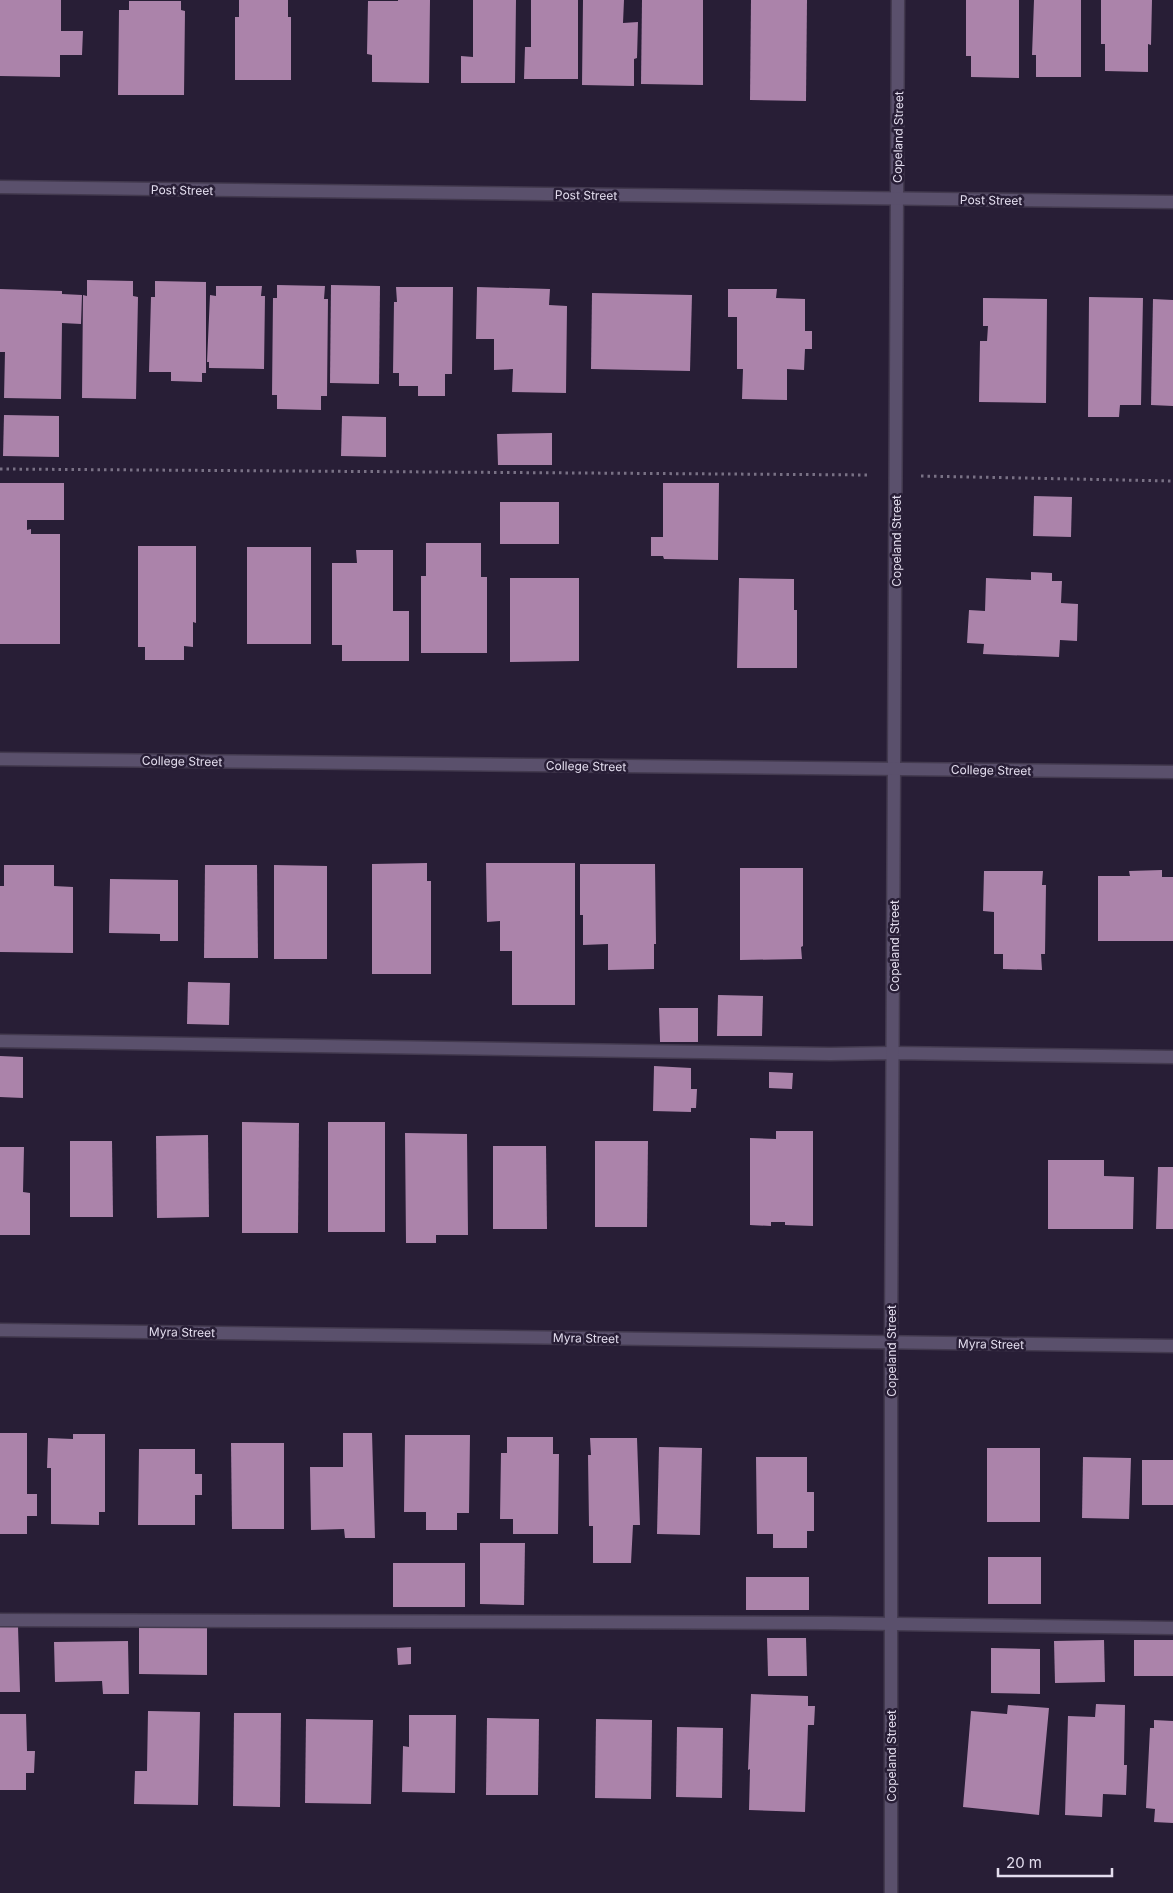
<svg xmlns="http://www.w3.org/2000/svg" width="1173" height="1893" font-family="Inter,sans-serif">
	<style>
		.building { fill: #ab83aa }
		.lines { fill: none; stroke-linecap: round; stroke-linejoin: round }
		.service-casing { stroke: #433a4f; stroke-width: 15 }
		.minor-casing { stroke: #433a4f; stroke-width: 15 }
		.tertiary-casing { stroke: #433a4f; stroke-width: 15 }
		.path { stroke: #797185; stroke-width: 3; stroke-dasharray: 2.5 4; stroke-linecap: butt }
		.service { stroke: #5a506c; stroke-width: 12 }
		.minor { stroke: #5a506c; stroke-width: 12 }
		.tertiary { stroke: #5a506c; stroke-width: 12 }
		.labels { text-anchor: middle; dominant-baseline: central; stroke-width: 5; stroke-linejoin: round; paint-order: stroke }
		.street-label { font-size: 12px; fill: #e3ddee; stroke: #281e36 }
	</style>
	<rect width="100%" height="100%" fill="#281e36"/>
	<!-- building -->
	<g class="building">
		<path d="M 0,0 L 61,0 L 61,31 L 83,31 L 82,55 L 60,55 L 60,77 L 0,76 Z"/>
		<path d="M 239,0 L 288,0 L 288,17 L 291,17 L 291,80 L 235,80 L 235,17 L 239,17 Z"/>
		<path d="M 398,0 L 430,0 L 429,83 L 372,82 L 372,55 L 367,54 L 368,1 L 398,1 Z"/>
		<path d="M 473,0 L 516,0 L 515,83 L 461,83 L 461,56 L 473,57 Z"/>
		<path d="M 531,0 L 578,0 L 578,79 L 524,79 L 525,47 L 531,47 Z"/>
		<path d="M 583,0 L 624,0 L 623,23 L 638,22 L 637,58 L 634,59 L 634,86 L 582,85 Z"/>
		<path d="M 642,0 L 703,0 L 703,85 L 641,84 Z"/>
		<path d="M 751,0 L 807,0 L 806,101 L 750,100 Z"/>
		<path d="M 966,0 L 1019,0 L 1019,78 L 971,77 L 971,56 L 966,56 Z"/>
		<path d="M 1034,0 L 1081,0 L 1081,77 L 1036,77 L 1036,55 L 1032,55 Z"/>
		<path d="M 1101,0 L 1152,0 L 1151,45 L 1148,44 L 1148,72 L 1105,71 L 1105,44 L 1101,44 Z"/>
		<path d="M 129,1 L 181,1 L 181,10 L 185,11 L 184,95 L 118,95 L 119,10 L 129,10 Z"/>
		<path d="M 87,280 L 133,281 L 133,296 L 138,297 L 136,399 L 82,398 L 83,295 L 87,296 Z"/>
		<path d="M 155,281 L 206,282 L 206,373 L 202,373 L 202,382 L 171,381 L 171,372 L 149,372 L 151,297 L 155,297 Z"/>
		<path d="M 277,285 L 325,286 L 324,299 L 328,299 L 327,396 L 321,396 L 321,410 L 277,409 L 277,395 L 272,395 L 273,298 L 277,298 Z"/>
		<path d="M 331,285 L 380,286 L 379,384 L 330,383 Z"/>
		<path d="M 216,286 L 262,286 L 261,296 L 265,296 L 264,369 L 209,368 L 209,362 L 207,362 L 210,295 L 216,296 Z"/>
		<path d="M 396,287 L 453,287 L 452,374 L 445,374 L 445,396 L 418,396 L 418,386 L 399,386 L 399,373 L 393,373 L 394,302 L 397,302 Z"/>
		<path d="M 477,287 L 550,289 L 549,305 L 567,306 L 566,393 L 512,392 L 513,369 L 494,370 L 494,339 L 476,339 Z"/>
		<path d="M 0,289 L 62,291 L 62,294 L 82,295 L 81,324 L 62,323 L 61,399 L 4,398 L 5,352 L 0,352 Z"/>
		<path d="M 728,289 L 777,289 L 776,298 L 805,299 L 805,331 L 812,331 L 812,349 L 805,349 L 804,370 L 787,369 L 787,400 L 742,399 L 743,369 L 737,369 L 737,317 L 728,317 Z"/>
		<path d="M 592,293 L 692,295 L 690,371 L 591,369 Z"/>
		<path d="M 1089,297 L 1143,298 L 1141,405 L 1120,405 L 1119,417 L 1088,417 Z"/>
		<path d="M 983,298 L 1047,299 L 1046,403 L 979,402 L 980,341 L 987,341 L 988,326 L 983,326 Z"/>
		<path d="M 1153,299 L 1173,300 L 1173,406 L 1151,405 Z"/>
		<path d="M 4,415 L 59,416 L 59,457 L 3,456 Z"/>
		<path d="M 342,416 L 386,417 L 386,457 L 341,456 Z"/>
		<path d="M 552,433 L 552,465 L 498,465 L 497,434 Z"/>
		<path d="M 0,483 L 64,483 L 64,520 L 27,520 L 27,530 L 31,529 L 31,534 L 60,534 L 60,644 L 0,644 Z"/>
		<path d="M 663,483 L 719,483 L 718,560 L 664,559 L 663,556 L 651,556 L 651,537 L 663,537 Z"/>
		<path d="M 1034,496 L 1072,497 L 1071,537 L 1033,536 Z"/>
		<rect x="500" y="502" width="59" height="42"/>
		<path d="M 426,543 L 481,543 L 481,577 L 487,577 L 487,653 L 421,653 L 421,576 L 426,576 Z"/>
		<path d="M 138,546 L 196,546 L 196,623 L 193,622 L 193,647 L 184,646 L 184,660 L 145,660 L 145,647 L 138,647 Z"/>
		<rect x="247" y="547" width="64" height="97"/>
		<path d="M 356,550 L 393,550 L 393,611 L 409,611 L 409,661 L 342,661 L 342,645 L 332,645 L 332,563 L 357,563 Z"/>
		<path d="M 1031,572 L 1052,573 L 1052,581 L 1062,581 L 1061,603 L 1078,604 L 1077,641 L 1060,640 L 1059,657 L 983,654 L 984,644 L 967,643 L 969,610 L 985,611 L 986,578 L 1031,580 Z"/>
		<path d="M 510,578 L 579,578 L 579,661 L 510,662 Z"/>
		<path d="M 739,578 L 794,579 L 794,610 L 797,610 L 797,668 L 737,668 Z"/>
		<path d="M 427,863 L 427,881 L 431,881 L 431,974 L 372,974 L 372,864 Z"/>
		<path d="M 486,863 L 575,863 L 575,1005 L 512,1005 L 512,951 L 500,951 L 500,921 L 487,922 Z"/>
		<path d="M 580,864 L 655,864 L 656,944 L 654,944 L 654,969 L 608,970 L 608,944 L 583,945 L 583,915 L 580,915 Z"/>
		<path d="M 4,865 L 54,865 L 54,886 L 73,887 L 73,953 L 0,952 L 0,886 L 4,886 Z"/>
		<path d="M 205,865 L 257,865 L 258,958 L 204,958 Z"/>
		<path d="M 274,865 L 327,866 L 327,959 L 274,959 Z"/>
		<path d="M 740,868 L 803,868 L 803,946 L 801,947 L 802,959 L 740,960 Z"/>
		<path d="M 1162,870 L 1162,877 L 1173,877 L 1173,941 L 1098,941 L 1098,876 L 1130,876 L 1129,871 Z"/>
		<path d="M 984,871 L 1043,871 L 1042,885 L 1046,885 L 1045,954 L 1041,954 L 1042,970 L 1003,969 L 1003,954 L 994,954 L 994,912 L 983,911 Z"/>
		<path d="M 110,879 L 178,880 L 178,941 L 160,941 L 160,934 L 109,933 Z"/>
		<path d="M 188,982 L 230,983 L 229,1025 L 187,1024 Z"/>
		<path d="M 718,995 L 763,996 L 762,1036 L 717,1036 Z"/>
		<path d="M 659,1008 L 698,1008 L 698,1042 L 660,1042 Z"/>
		<path d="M 0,1056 L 23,1057 L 23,1098 L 0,1097 Z"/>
		<path d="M 654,1066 L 691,1068 L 691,1089 L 697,1089 L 696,1108 L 691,1108 L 691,1112 L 653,1111 Z"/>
		<path d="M 769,1072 L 793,1073 L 792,1089 L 769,1088 Z"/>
		<path d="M 242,1122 L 299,1123 L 298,1233 L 242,1233 Z"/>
		<rect x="328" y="1122" width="57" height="110"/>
		<path d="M 776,1131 L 813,1131 L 813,1226 L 785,1225 L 785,1222 L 771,1222 L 771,1226 L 750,1225 L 750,1138 L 776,1139 Z"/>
		<path d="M 405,1133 L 467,1134 L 468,1235 L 436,1235 L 436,1243 L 406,1243 Z"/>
		<path d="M 208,1135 L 209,1217 L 157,1218 L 156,1136 Z"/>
		<path d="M 70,1141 L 112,1141 L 113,1217 L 70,1217 Z"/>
		<path d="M 595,1141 L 648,1141 L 647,1227 L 595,1227 Z"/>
		<path d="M 493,1146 L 546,1146 L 547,1229 L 493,1229 Z"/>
		<path d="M 0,1147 L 24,1147 L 23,1192 L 30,1193 L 30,1235 L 0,1235 Z"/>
		<path d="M 1048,1160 L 1104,1160 L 1104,1176 L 1134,1177 L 1133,1229 L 1048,1229 Z"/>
		<path d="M 1158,1167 L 1173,1167 L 1173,1229 L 1156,1229 Z"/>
		<path d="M 0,1433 L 27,1433 L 27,1494 L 37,1494 L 37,1516 L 27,1516 L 27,1534 L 0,1534 Z"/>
		<path d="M 343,1433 L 372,1433 L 375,1538 L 345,1538 L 344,1529 L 311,1530 L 310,1467 L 343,1467 Z"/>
		<path d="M 73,1434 L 105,1434 L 105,1512 L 99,1512 L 99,1525 L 51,1524 L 51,1468 L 47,1468 L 48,1438 L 73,1439 Z"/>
		<path d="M 405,1435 L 470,1435 L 469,1513 L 457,1513 L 457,1530 L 426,1530 L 426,1512 L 404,1512 Z"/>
		<path d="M 507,1437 L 553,1437 L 553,1454 L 559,1454 L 558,1534 L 513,1534 L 513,1519 L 500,1519 L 501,1453 L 507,1453 Z"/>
		<path d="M 590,1438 L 637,1438 L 640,1525 L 633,1525 L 631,1563 L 593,1563 L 593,1526 L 589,1526 L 588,1455 L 591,1455 Z"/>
		<path d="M 231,1443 L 284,1443 L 284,1529 L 232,1529 Z"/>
		<path d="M 659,1447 L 702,1448 L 700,1535 L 657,1534 Z"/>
		<rect x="987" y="1448" width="53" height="74"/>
		<path d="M 139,1449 L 195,1449 L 195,1474 L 202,1474 L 202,1495 L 195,1495 L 195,1525 L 138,1525 Z"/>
		<path d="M 756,1457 L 807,1457 L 807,1492 L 814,1492 L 814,1531 L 807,1531 L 807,1548 L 773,1548 L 773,1534 L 757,1534 Z"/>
		<path d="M 1083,1457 L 1131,1458 L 1129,1519 L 1082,1518 Z"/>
		<rect x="1142" y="1460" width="31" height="45"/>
		<path d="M 480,1543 L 525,1543 L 524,1605 L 480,1604 Z"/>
		<rect x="988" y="1557" width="53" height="47"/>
		<rect x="393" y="1563" width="72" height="44"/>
		<rect x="746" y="1577" width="63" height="33"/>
		<path d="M 18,1626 L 20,1692 L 0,1692 L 0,1627 Z"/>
		<path d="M 139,1627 L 207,1627 L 207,1675 L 139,1674 Z"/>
		<path d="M 767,1638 L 806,1638 L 807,1676 L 768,1676 Z"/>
		<path d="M 1104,1640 L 1105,1682 L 1055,1683 L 1054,1641 Z"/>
		<rect x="1134" y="1640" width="39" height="36"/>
		<path d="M 128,1641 L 129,1694 L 103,1694 L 102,1681 L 55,1682 L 54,1642 Z"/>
		<path d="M 411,1647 L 411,1664 L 398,1665 L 397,1648 Z"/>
		<path d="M 991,1648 L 1040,1649 L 1040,1694 L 991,1693 Z"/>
		<path d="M 751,1694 L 808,1696 L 808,1706 L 815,1706 L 814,1725 L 808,1725 L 805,1812 L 749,1810 L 750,1769 L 748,1770 Z"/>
		<path d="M 1096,1704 L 1125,1705 L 1124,1765 L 1127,1765 L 1126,1795 L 1103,1794 L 1102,1817 L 1065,1815 L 1068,1716 L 1095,1717 Z"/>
		<path d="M 1008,1705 L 1049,1708 L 1039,1815 L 963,1807 L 971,1711 L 1007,1714 Z"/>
		<path d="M 148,1711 L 200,1712 L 198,1805 L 134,1804 L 135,1771 L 147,1771 Z"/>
		<path d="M 234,1713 L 281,1713 L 280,1807 L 233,1806 Z"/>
		<path d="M 0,1714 L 26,1714 L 27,1751 L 35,1751 L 34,1773 L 26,1773 L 26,1790 L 0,1790 Z"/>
		<path d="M 409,1715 L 456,1715 L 455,1793 L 402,1792 L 403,1746 L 409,1747 Z"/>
		<path d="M 487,1718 L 539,1719 L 538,1795 L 486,1795 Z"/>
		<path d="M 306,1719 L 373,1720 L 371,1804 L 305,1803 Z"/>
		<path d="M 596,1719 L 652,1720 L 651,1799 L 595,1798 Z"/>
		<path d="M 1154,1720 L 1173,1721 L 1173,1823 L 1154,1822 L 1155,1809 L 1146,1808 L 1150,1728 L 1154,1728 Z"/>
		<path d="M 677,1727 L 723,1728 L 722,1798 L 676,1797 Z"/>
	</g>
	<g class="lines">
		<defs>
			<g id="service">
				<path d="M 0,1041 L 830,1054 L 893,1053 L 1173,1057"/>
				<path d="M 0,1620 L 828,1623 L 1173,1628"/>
			</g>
			<g id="minor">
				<path d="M 0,1330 L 1173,1346"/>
				<path d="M 891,1893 L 891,1343 L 898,0"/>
			</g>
			<g id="tertiary">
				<path d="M 0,187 L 1173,202"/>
				<path d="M 0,759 L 1173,772"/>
			</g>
		</defs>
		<!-- service casing -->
		<use href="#service" class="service-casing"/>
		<!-- minor casing -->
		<use href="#minor" class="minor-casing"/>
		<!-- tertiary casing -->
		<use href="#tertiary" class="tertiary-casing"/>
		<!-- path -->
		<g class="path">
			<path d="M 0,469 L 870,475"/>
			<path d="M 921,476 L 1173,481"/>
		</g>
		<!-- service -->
		<use href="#service" class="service"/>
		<!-- minor -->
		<use href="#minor" class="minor"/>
		<!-- tertiary -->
		<use href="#tertiary" class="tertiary"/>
	</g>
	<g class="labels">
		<!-- street labels -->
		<g class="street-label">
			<text transform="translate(898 137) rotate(-89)">Copeland Street</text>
			<text transform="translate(182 190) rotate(1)">Post Street</text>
			<text transform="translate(586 195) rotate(1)">Post Street</text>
			<text transform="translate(991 200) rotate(1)">Post Street</text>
			<text transform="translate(896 541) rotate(-90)">Copeland Street</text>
			<text transform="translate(182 761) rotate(1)">College Street</text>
			<text transform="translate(586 766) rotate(1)">College Street</text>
			<text transform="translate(991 770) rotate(1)">College Street</text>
			<text transform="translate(894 946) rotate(-90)">Copeland Street</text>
			<text transform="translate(182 1332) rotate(1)">Myra Street</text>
			<text transform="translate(586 1338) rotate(1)">Myra Street</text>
			<text transform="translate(991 1344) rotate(1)">Myra Street</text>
			<text transform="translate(891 1351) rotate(-90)">Copeland Street</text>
			<text transform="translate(891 1756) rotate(-90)">Copeland Street</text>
		</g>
	</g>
	<!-- scale -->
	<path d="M998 1868v8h114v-8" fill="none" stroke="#e3ddee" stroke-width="2.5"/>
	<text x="1006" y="1868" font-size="15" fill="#e3ddee" stroke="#281e36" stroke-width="4" paint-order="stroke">20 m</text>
</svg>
